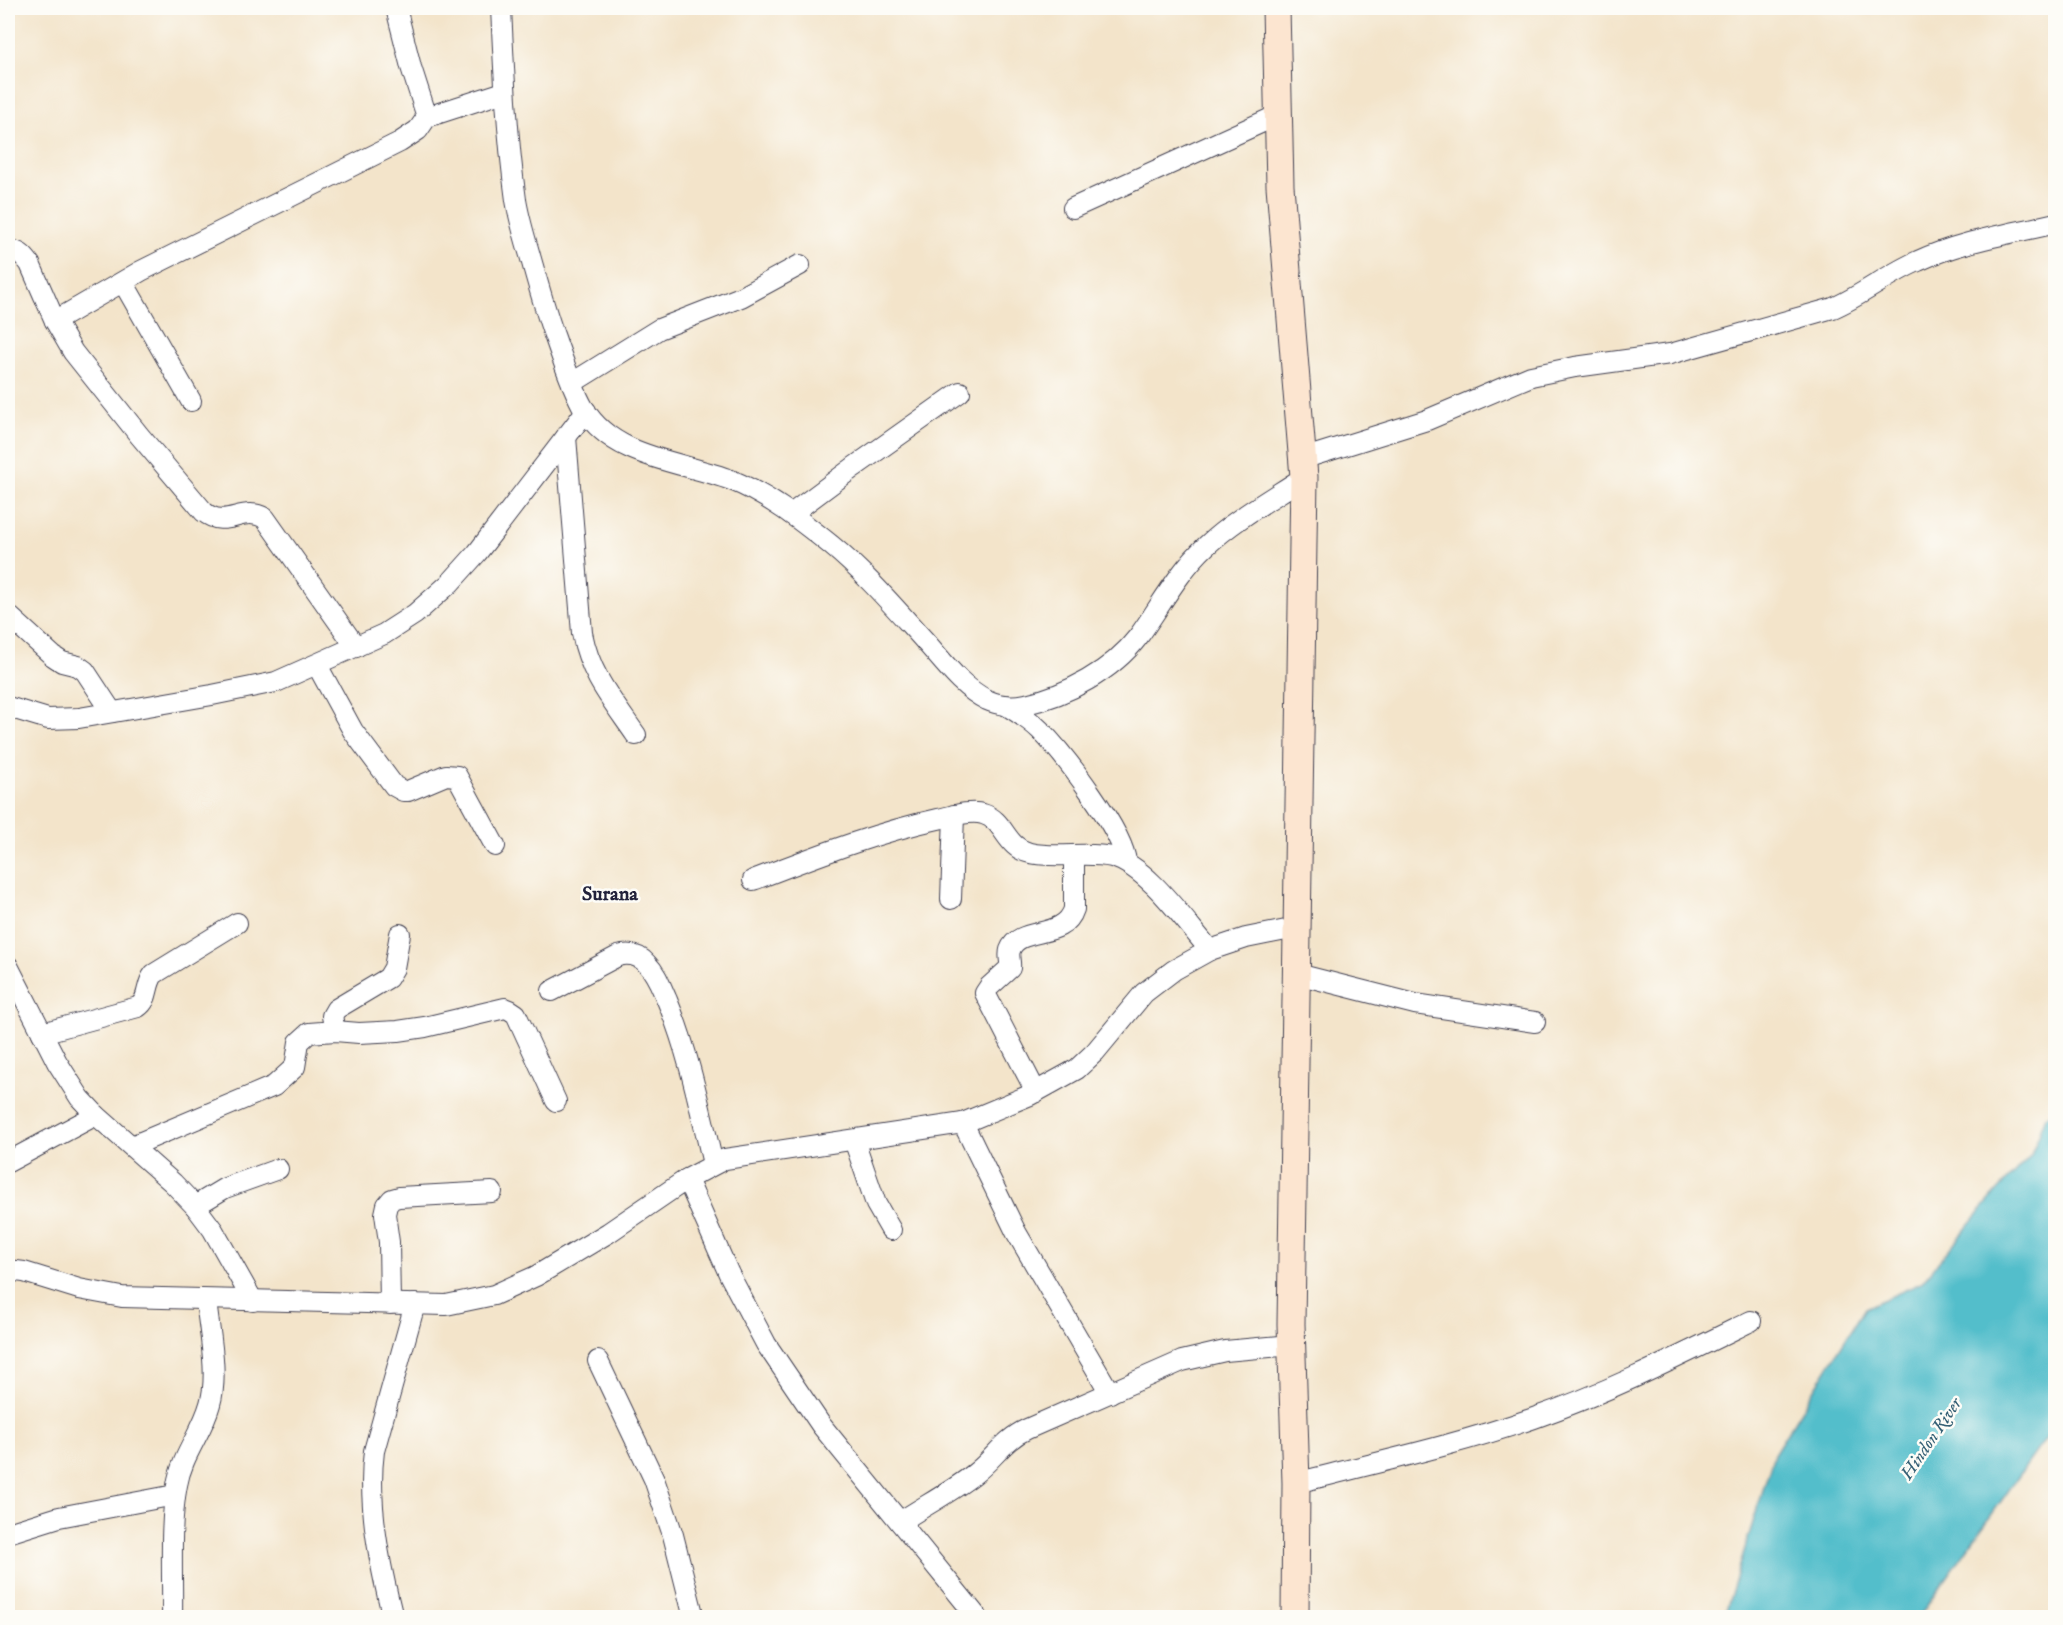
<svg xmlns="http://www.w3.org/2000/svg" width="2063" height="1625" font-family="'IM FELL English',serif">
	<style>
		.water { fill: #52becb; stroke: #3a7083; stroke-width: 1.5 }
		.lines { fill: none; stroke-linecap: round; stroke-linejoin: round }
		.street-casing { stroke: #413f50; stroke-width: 22 }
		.secondary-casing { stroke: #413f50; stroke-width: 29 }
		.street { stroke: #fff; stroke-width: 20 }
		.secondary { stroke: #fce5d0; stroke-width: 27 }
		.labels { text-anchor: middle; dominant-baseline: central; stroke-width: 5; stroke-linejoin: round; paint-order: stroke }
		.water-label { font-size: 18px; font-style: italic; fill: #356075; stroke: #fdfcf7 }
		.quarter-label { font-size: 20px; font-weight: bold; fill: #22223b; stroke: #fdfcf7 }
	</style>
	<rect width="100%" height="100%" fill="#fdfcf7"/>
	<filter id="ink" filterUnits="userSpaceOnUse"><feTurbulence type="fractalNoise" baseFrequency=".0167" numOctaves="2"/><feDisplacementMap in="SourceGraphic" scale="12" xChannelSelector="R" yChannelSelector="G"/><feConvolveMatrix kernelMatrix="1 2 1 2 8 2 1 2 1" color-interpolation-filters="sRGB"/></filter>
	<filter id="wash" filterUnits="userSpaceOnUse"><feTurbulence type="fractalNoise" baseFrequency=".008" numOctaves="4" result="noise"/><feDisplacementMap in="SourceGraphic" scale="24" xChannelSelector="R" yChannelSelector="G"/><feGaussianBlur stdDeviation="1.35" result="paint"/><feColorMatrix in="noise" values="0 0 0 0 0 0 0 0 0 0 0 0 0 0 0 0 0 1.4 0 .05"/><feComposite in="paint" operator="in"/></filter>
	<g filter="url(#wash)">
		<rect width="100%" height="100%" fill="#f3e4ca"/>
		<!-- water -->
		<path class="water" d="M 2055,1110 L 2055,1425 L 1919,1617 L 1724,1617 L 1774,1454 L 1865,1308 L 1921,1283 L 1994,1195 L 2031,1155 L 2046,1116 Z"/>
	</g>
	<g filter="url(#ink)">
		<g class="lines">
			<defs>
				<g id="street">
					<path d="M 396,8 L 411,67 L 427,117 L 504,92"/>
					<path d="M 501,8 C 504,72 507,136 516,200 C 519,218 524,235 529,252 C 537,280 544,307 554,335 C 563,360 571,386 584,409 C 614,459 682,461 731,480 C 768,495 800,520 831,545 C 865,573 894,607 924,640 C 943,661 961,687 987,700 C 998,705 1013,707 1026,704 C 1067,695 1112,671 1138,637 C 1160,607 1178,572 1206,546 C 1235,519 1271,499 1304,477"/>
					<path d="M 1073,208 L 1278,115"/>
					<path d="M 8,251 C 18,249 24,256 30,264 L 55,321 L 73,352 L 139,435 L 204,512 C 226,530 242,505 265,518 L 356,647"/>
					<path d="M 123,282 L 191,401"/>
					<path d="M 55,321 L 141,271 L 400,142 L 418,130 L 427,117"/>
					<path d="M 572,383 L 659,329 L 741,297 L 800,265"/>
					<path d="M 566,437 L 582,633 C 590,675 612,700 636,735"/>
					<path d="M 1302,459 L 1427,420 L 1531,376 L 1575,367 L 1670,354 L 1833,308 C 1863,295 1888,274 1918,261 C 1960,241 2010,234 2056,223"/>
					<path d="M 791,514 L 854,467 L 960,392"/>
					<path d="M 8,615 L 53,656 L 62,662 L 78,666 L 85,671 L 112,712"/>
					<path d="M 317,665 L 353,731 L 394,786 L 403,791 L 408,791 L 446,775 L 457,776 L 495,846"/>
					<path d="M 1006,705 C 1018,713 1030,720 1040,730 C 1063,753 1124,832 1126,862"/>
					<path d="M 8,707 L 48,719 L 79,718 L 212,695 L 276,682 L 384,634 L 415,614 L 450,583 L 477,553 L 586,411"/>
					<path d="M 753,880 C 814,857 874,833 938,819 C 952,816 970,810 983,814 C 1005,820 1005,848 1030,853 C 1057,859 1086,851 1112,857 C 1147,866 1186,923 1210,950"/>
					<path d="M 951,899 L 954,815"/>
					<path d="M 8,966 L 57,1062 L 80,1098 L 96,1115 L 173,1183 L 195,1206 L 213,1230 L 253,1301"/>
					<path d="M 1297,974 L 1415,1004 L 1535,1022"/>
					<path d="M 552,991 L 618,956 C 629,953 639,955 647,964 C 657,974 661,987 667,1000 C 689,1053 700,1109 713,1164"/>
					<path d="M 335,1031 L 332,1016 L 336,1009 L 388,978 L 394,968 L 400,934"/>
					<path d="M 42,1033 L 138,1007 C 150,999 145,985 154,974 L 237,923"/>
					<path d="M 1036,1092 L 985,993 L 989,987 L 1010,968 C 1011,962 1008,956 1010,950 C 1019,925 1064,941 1074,909 L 1074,856"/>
					<path d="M 963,1123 L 1016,1232 L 1110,1393"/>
					<path d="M 854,1140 L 876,1204 L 891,1230"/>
					<path d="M 132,1146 L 274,1086 L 295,1067 L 299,1042 L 309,1033 L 335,1031 L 359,1033 L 398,1031 L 425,1027 L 505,1008 L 510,1010 L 516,1014 L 556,1101"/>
					<path d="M 8,1162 L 96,1115"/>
					<path d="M 687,1179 L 729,1274 L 766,1344 L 821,1425 L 978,1618"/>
					<path d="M 195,1206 L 225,1188 L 278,1169"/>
					<path d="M 8,1270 L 24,1272 L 79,1289 L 122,1297 L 446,1305 L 494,1295 L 536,1276 L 608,1233 L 687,1179 L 725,1159 L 963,1123 L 1030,1095 L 1077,1069 L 1095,1052 L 1144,993 L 1174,970 L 1210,950 L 1246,938 L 1296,928"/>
					<path d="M 390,1304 L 389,1242 L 385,1214 L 387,1205 L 392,1199 L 399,1197 L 492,1192"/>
					<path d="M 598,1361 L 654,1479 L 673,1535 L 694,1618"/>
					<path d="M 1296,1483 C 1375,1463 1457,1445 1534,1418 C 1609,1392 1680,1356 1751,1321"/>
					<path d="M 900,1522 C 924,1506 951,1492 974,1474 C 994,1459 1003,1440 1027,1429 L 1182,1361 L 1225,1351 L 1292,1345"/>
					<path d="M 8,1533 L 59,1517 L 175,1495"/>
					<path d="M 172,1618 C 173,1575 169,1526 177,1485 C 182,1455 202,1433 210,1404 C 219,1374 209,1331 206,1300"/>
					<path d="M 393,1618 C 380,1566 367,1504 374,1451 L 415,1304"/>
				</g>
				<path id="secondary" d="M 1276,8 L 1280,186 L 1304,477 L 1291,1324 L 1296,1483 L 1295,1618"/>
			</defs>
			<!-- street casing -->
			<use href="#street" class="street-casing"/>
			<!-- secondary casing -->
			<use href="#secondary" class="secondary-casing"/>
			<!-- street -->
			<use href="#street" class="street"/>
			<!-- secondary -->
			<use href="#secondary" class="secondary"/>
		</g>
	</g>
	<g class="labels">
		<!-- water labels -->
		<g class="water-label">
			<text transform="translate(1932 1439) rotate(-56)">Hindon River</text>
		</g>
		<!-- quarter labels -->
		<g class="quarter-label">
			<text x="610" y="894">Surana</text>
		</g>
	</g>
	<!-- margin -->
	<rect width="2063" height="1625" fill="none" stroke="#fdfcf7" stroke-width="30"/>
</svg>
